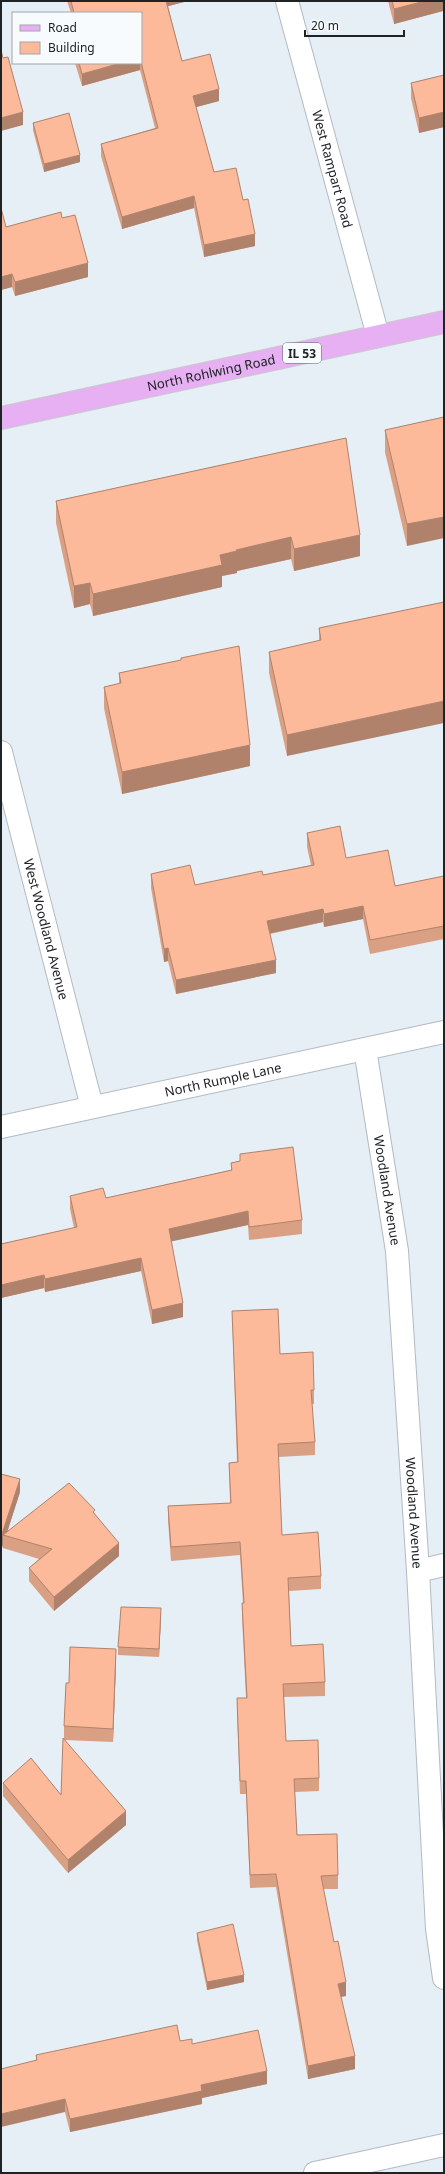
<svg xmlns="http://www.w3.org/2000/svg" width="445" height="2174" font-family="'Noto Sans',sans-serif">
	<style>
		.lines { fill: none; stroke-linecap: round; stroke-linejoin: round }
		.street-casing { stroke: #b3bac2; stroke-width: 24 }
		.primary-casing { stroke: #c9cacb; stroke-width: 24 }
		.street { stroke: #fff; stroke-width: 22 }
		.primary { stroke: #e6b0f2; stroke-width: 22 }
		.wall { fill: #d9a084 }
		.shaded-wall { fill: #b0826c }
		.building { fill: #fcba9a; stroke: #b0826c }
		.labels { text-anchor: middle; dominant-baseline: central; stroke-width: 3; stroke-linejoin: round; paint-order: stroke }
		.shield { fill: #f8fbfe; stroke: #616466; stroke-width: 1 }
		.shield-label { font-size: 12px; font-weight: bold; fill: #202325 }
		.street-label { font-size: 13px; fill: #202325; stroke: #f8fbfe }
	</style>
	<rect width="100%" height="100%" fill="#e6eef6"/>
	<g class="lines">
		<defs>
			<g id="street">
				<path id="s1" d="M 287,1 L 378,336"/>
				<path id="s2" d="M 1,752 L 92,1107"/>
				<path id="s3" d="M 365,1049 L 397,1251 L 418,1571 L 437,1929 L 444,1978"/>
				<path id="s4" d="M 1,1127 L 444,1032"/>
				<path d="M 418,1571 L 444,1565"/>
				<path d="M 315,2173 L 444,2145"/>
			</g>
			<g id="primary">
				<path id="s5" d="M 1,418 L 444,322"/>
			</g>
		</defs>
		<!-- street casing -->
		<use href="#street" class="street-casing"/>
		<!-- primary casing -->
		<use href="#primary" class="primary-casing"/>
		<!-- street -->
		<use href="#street" class="street"/>
		<!-- primary -->
		<use href="#primary" class="primary"/>
	</g>
	<!-- wall -->
	<g class="wall">
		<path d="M 67,1 L 188,1 L 168,6 L 182,61 L 219,101 L 196,107 L 214,172 L 243,200 L 255,246 L 204,257 L 194,208 L 122,229 L 101,156 L 101,144 L 155,128 L 140,70 L 82,86 L 75,63 L 141,63 L 141,13 L 71,13 Z"/>
		<path d="M 388,1 L 443,1 L 443,11 L 394,24 Z"/>
		<path d="M 444,75 L 444,127 L 419,133 L 411,98 L 411,83 Z"/>
		<path d="M 33,123 L 80,162 L 44,172 L 33,130 Z"/>
		<path d="M 1,208 L 6,227 L 62,218 L 88,277 L 15,296 L 12,287 L 1,290 Z"/>
		<path d="M 444,417 L 407,546 L 385,452 L 385,430 Z"/>
		<path d="M 346,438 L 360,556 L 294,571 L 291,559 L 237,571 L 237,573 L 222,576 L 222,587 L 93,616 L 90,604 L 74,608 L 56,523 L 56,501 Z"/>
		<path d="M 444,602 L 287,756 L 269,673 L 269,652 L 319,641 L 319,628 Z"/>
		<path d="M 181,658 L 250,766 L 122,794 L 104,708 L 104,687 L 119,684 L 119,673 L 181,660 Z"/>
		<path d="M 307,833 L 346,858 L 395,886 L 444,876 L 444,939 L 370,954 L 363,919 L 324,927 L 323,922 L 270,934 L 276,973 L 176,994 L 168,961 L 164,962 L 151,888 L 151,874 L 195,885 L 263,875 L 311,865 L 307,847 Z"/>
		<path d="M 240,1154 L 302,1220 L 302,1234 L 249,1240 L 248,1225 L 171,1241 L 183,1317 L 152,1324 L 141,1271 L 45,1292 L 44,1288 L 1,1298 L 1,1244 L 74,1228 L 70,1209 L 70,1196 L 106,1198 L 231,1170 L 231,1163 L 240,1161 Z"/>
		<path d="M 232,1311 L 280,1354 L 314,1390 L 314,1404 L 312,1404 L 315,1442 L 315,1455 L 278,1457 L 282,1535 L 321,1576 L 321,1589 L 289,1591 L 291,1646 L 325,1682 L 325,1696 L 284,1697 L 286,1741 L 319,1778 L 319,1791 L 295,1792 L 297,1835 L 338,1875 L 338,1889 L 323,1889 L 334,1942 L 346,1996 L 341,1997 L 355,2069 L 308,2079 L 276,1887 L 250,1888 L 246,1794 L 240,1794 L 237,1712 L 237,1698 L 246,1698 L 242,1616 L 242,1603 L 243,1603 L 240,1555 L 171,1561 L 168,1520 L 168,1506 L 230,1503 L 229,1463 L 237,1462 Z"/>
		<path d="M 1,1474 L 20,1492 L 7,1532 L 95,1514 L 119,1556 L 54,1611 L 29,1581 L 29,1568 L 39,1559 L 3,1548 L 3,1544 L 2,1548 L 1,1548 Z"/>
		<path d="M 161,1616 L 159,1657 L 118,1655 L 118,1647 Z"/>
		<path d="M 116,1663 L 113,1742 L 65,1740 L 126,1825 L 68,1873 L 3,1796 L 3,1783 L 61,1795 L 64,1738 L 64,1726 L 69,1683 Z"/>
		<path d="M 197,1933 L 244,1982 L 207,1990 L 197,1940 Z"/>
		<path d="M 180,2041 L 192,2044 L 267,2084 L 202,2098 L 202,2104 L 70,2132 L 65,2112 L 36,2060 L 36,2055 Z"/>
	</g>
	<!-- shaded-wall -->
	<g class="shaded-wall">
		<path d="M 165,1 L 188,1 L 165,7 Z"/>
		<path d="M 425,1 L 443,1 L 443,11 L 394,24 L 394,9 Z"/>
		<path d="M 121,63 L 140,63 L 140,70 L 82,86 L 82,74 Z"/>
		<path d="M 219,89 L 219,101 L 193,108 L 193,96 Z"/>
		<path d="M 23,112 L 23,125 L 1,131 L 1,118 Z"/>
		<path d="M 444,112 L 444,127 L 419,133 L 419,118 Z"/>
		<path d="M 80,155 L 80,162 L 44,172 L 44,164 Z"/>
		<path d="M 194,196 L 194,208 L 122,229 L 122,217 Z"/>
		<path d="M 255,234 L 255,246 L 204,257 L 204,245 Z"/>
		<path d="M 88,263 L 88,277 L 15,296 L 15,282 Z"/>
		<path d="M 12,274 L 12,287 L 1,290 L 1,277 Z"/>
		<path d="M 444,517 L 444,538 L 407,546 L 407,524 Z"/>
		<path d="M 360,535 L 360,556 L 294,571 L 294,549 Z"/>
		<path d="M 291,537 L 291,559 L 237,571 L 237,573 L 222,576 L 222,587 L 93,616 L 93,594 L 236,550 Z"/>
		<path d="M 90,583 L 90,604 L 74,608 L 74,586 Z"/>
		<path d="M 444,701 L 444,723 L 287,756 L 287,735 Z"/>
		<path d="M 250,745 L 250,766 L 122,794 L 122,772 Z"/>
		<path d="M 363,906 L 363,919 L 324,927 L 324,914 Z"/>
		<path d="M 323,909 L 323,922 L 267,934 L 267,921 Z"/>
		<path d="M 168,948 L 168,961 L 164,962 L 164,949 Z"/>
		<path d="M 276,960 L 276,973 L 176,994 L 176,980 Z"/>
		<path d="M 248,1211 L 248,1225 L 169,1242 L 169,1229 Z"/>
		<path d="M 141,1258 L 141,1271 L 45,1292 L 45,1279 Z"/>
		<path d="M 44,1275 L 44,1288 L 1,1298 L 1,1285 Z"/>
		<path d="M 183,1303 L 183,1317 L 152,1324 L 152,1310 Z"/>
		<path d="M 20,1479 L 20,1492 L 6,1536 L 3,1535 L 3,1544 L 2,1548 L 2,1534 Z"/>
		<path d="M 119,1543 L 119,1556 L 54,1611 L 54,1597 Z"/>
		<path d="M 161,1608 L 161,1616 L 159,1657 L 159,1649 Z"/>
		<path d="M 116,1649 L 116,1663 L 113,1742 L 113,1729 Z"/>
		<path d="M 126,1811 L 126,1825 L 68,1873 L 68,1860 Z"/>
		<path d="M 244,1975 L 244,1982 L 207,1990 L 207,1982 Z"/>
		<path d="M 346,1982 L 346,1996 L 338,1997 L 338,1984 Z"/>
		<path d="M 355,2056 L 355,2069 L 308,2079 L 308,2066 Z"/>
		<path d="M 267,2071 L 267,2084 L 202,2098 L 202,2104 L 70,2132 L 70,2119 L 201,2085 Z"/>
		<path d="M 65,2099 L 65,2112 L 1,2127 L 1,2114 Z"/>
	</g>
	<!-- building -->
	<g class="building">
		<path d="M 71,1 L 166,1 L 182,61 L 210,54 L 219,89 L 193,96 L 214,172 L 236,168 L 243,200 L 248,199 L 255,234 L 204,245 L 194,196 L 122,217 L 101,144 L 158,128 L 141,62 L 141,13 L 74,13 Z"/>
		<path d="M 392,1 L 425,1 L 394,9 Z"/>
		<path d="M 1,50 L 3,58 L 8,57 L 23,112 L 1,118 Z"/>
		<path d="M 79,63 L 121,63 L 82,74 Z"/>
		<path d="M 444,75 L 444,112 L 419,118 L 411,83 Z"/>
		<path d="M 69,113 L 80,155 L 44,164 L 33,123 Z"/>
		<path d="M 1,208 L 6,227 L 61,212 L 62,218 L 75,215 L 88,263 L 15,282 L 12,274 L 1,277 Z"/>
		<path d="M 444,417 L 444,517 L 407,524 L 385,430 Z"/>
		<path d="M 346,438 L 360,535 L 294,549 L 291,537 L 236,550 L 237,551 L 220,555 L 222,565 L 93,594 L 90,583 L 74,586 L 56,501 Z"/>
		<path d="M 444,602 L 444,701 L 287,735 L 269,652 L 321,640 L 319,628 Z"/>
		<path d="M 239,646 L 250,745 L 122,772 L 104,687 L 121,683 L 119,673 L 181,660 L 181,658 Z"/>
		<path d="M 340,826 L 346,858 L 388,850 L 395,886 L 444,876 L 444,926 L 370,940 L 363,906 L 324,914 L 323,909 L 267,921 L 276,960 L 176,980 L 168,948 L 164,949 L 151,874 L 190,865 L 195,885 L 262,871 L 263,875 L 314,865 L 307,833 Z"/>
		<path d="M 293,1147 L 302,1220 L 249,1227 L 248,1211 L 169,1229 L 183,1303 L 152,1310 L 141,1258 L 45,1279 L 44,1275 L 1,1285 L 1,1244 L 77,1227 L 70,1196 L 103,1188 L 106,1198 L 232,1170 L 231,1163 L 240,1161 L 240,1154 Z"/>
		<path d="M 278,1309 L 280,1354 L 313,1352 L 314,1390 L 311,1390 L 315,1442 L 278,1444 L 282,1535 L 318,1532 L 321,1576 L 288,1578 L 291,1646 L 323,1644 L 325,1682 L 283,1684 L 286,1741 L 318,1740 L 319,1778 L 294,1779 L 297,1835 L 337,1834 L 338,1875 L 321,1876 L 334,1942 L 338,1941 L 346,1982 L 338,1984 L 355,2056 L 308,2066 L 276,1874 L 250,1875 L 246,1781 L 240,1781 L 237,1698 L 247,1698 L 242,1603 L 244,1603 L 240,1542 L 171,1547 L 168,1506 L 231,1503 L 229,1463 L 238,1462 L 232,1311 Z"/>
		<path d="M 1,1474 L 20,1479 L 2,1534 L 1,1534 Z"/>
		<path d="M 69,1483 L 95,1510 L 93,1512 L 119,1543 L 54,1597 L 29,1568 L 52,1549 L 3,1535 Z"/>
		<path d="M 121,1607 L 161,1608 L 159,1649 L 118,1647 Z"/>
		<path d="M 70,1647 L 116,1649 L 113,1729 L 64,1726 L 66,1683 L 69,1683 Z"/>
		<path d="M 63,1738 L 126,1811 L 68,1860 L 3,1783 L 31,1758 L 61,1795 Z"/>
		<path d="M 233,1924 L 244,1975 L 207,1982 L 197,1933 Z"/>
		<path d="M 177,2025 L 180,2041 L 192,2039 L 192,2044 L 258,2030 L 267,2071 L 201,2085 L 202,2091 L 70,2119 L 65,2099 L 1,2114 L 1,2069 L 37,2060 L 36,2055 Z"/>
	</g>
	<g class="labels">
		<!-- shield labels -->
		<rect class="shield" x="283" y="343" width="38" height="20" rx="3"/>
		<g class="shield-label">
			<text x="302" y="353">IL 53</text>
		</g>
		<!-- street labels -->
		<g class="street-label">
			<text stroke="none"><textPath href="#s1" startOffset="174">West Rampart Road</textPath></text>
			<text stroke="none"><textPath href="#s5" startOffset="215">North Rohlwing Road</textPath></text>
			<text stroke="none"><textPath href="#s2" startOffset="183">West Woodland Avenue</textPath></text>
			<text stroke="none"><textPath href="#s4" startOffset="227">North Rumple Lane</textPath></text>
			<text stroke="none"><textPath href="#s3" startOffset="143">Woodland Avenue</textPath></text>
			<text stroke="none"><textPath href="#s3" startOffset="467">Woodland Avenue</textPath></text>
		</g>
	</g>
	<!-- border -->
	<rect width="445" height="2174" fill="none" stroke="#202325" stroke-width="4"/>
	<!-- legend -->
	<rect x="12" y="12" width="130" height="52" fill="#f8fbfe" stroke="#a2a5a7"/>
	<rect x="20" y="25" width="20" height="6" fill="#e6b0f2" stroke="#a2a5a7"/>
	<text x="48" y="32" font-size="12" fill="#202325">Road</text>
	<rect x="20" y="42" width="20" height="12" fill="#fcba9a" stroke="#a2a5a7"/>
	<text x="48" y="52" font-size="12" fill="#202325">Building</text>
	<!-- scale -->
	<path d="M305 30v6h99v-6" fill="none" stroke="#202325" stroke-width="2"/>
	<text x="311" y="30" font-size="12" fill="#202325" stroke="#f8fbfe" stroke-width="3" paint-order="stroke">20 m</text>
</svg>
